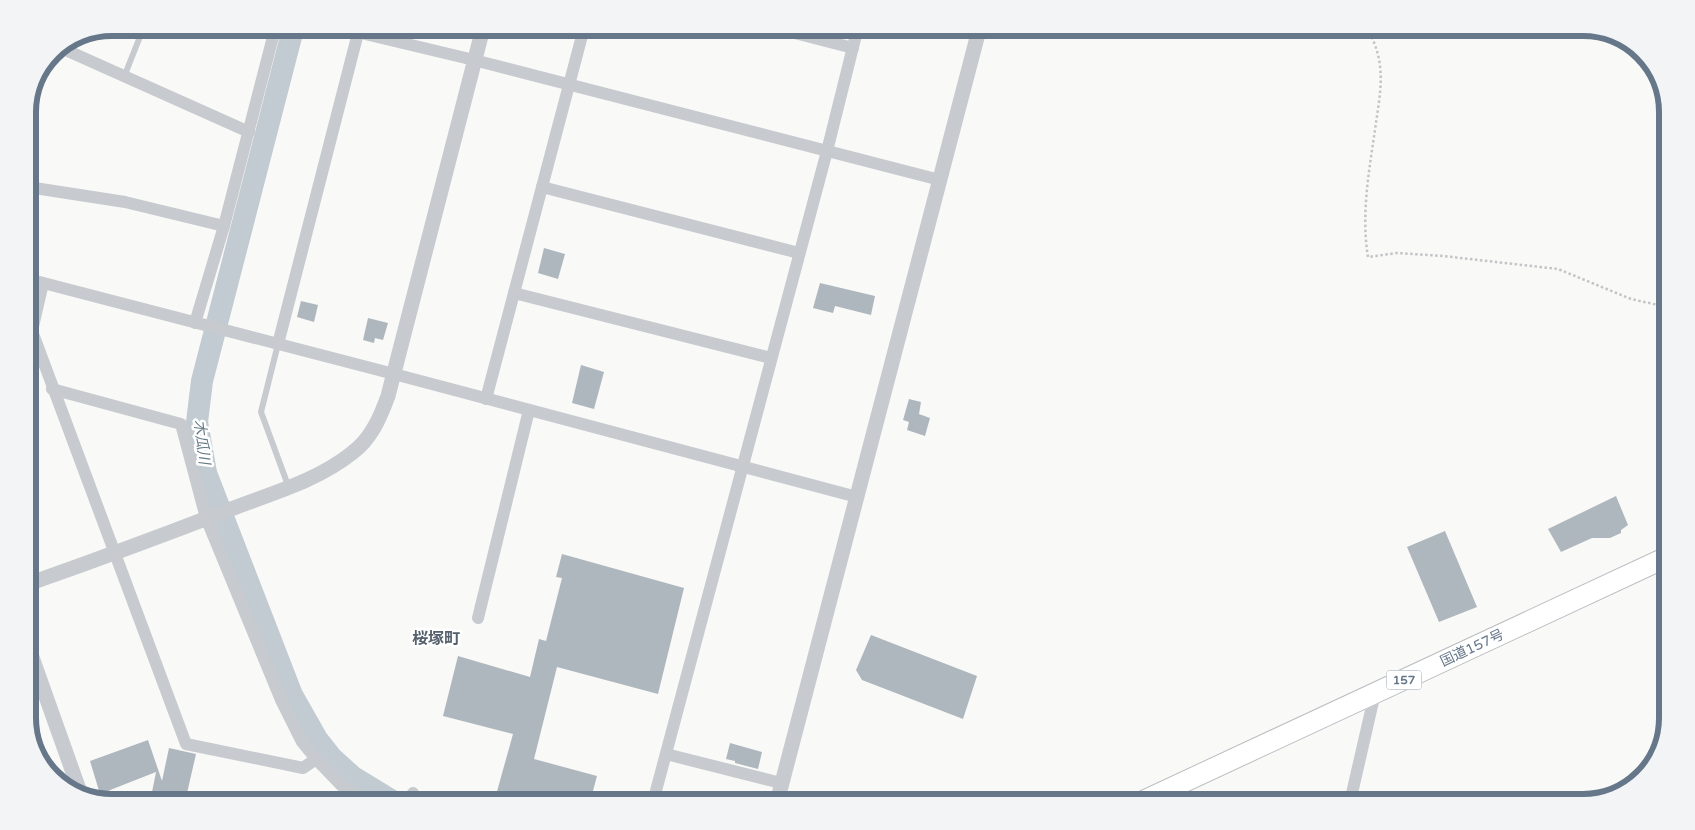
<svg xmlns="http://www.w3.org/2000/svg" width="1695" height="830" font-family="'Varela Round','Noto Sans JP',sans-serif">
	<style>
		.lines { fill: none; stroke-linecap: round; stroke-linejoin: round }
		.river { stroke: #c1cbd1; stroke-width: 22 }
		.building { fill: #afb7be }
		.trunk-casing { stroke: #bbbec2; stroke-width: 22 }
		.path { stroke: #c2c4c7; stroke-width: 2.5; stroke-dasharray: 2.5 2.5; stroke-linecap: butt }
		.service { stroke: #c7cacf; stroke-width: 6 }
		.minor { stroke: #c7cacf; stroke-width: 12 }
		.tertiary { stroke: #c7cacf; stroke-width: 15 }
		.trunk { stroke: #fff; stroke-width: 20 }
		.labels { text-anchor: middle; dominant-baseline: central; stroke-width: 5; stroke-linejoin: round; paint-order: stroke }
		.shield { fill: #fff; stroke: #94a0ad; stroke-width: 1 }
		.shield-label { font-size: 12px; font-weight: bold; fill: #66778a }
		.street-label { font-size: 14px; fill: #66778a; stroke: #fff }
		.water-label { font-size: 15px; font-style: italic; fill: #637984; stroke: #fff }
		.quarter-label { font-size: 16px; font-weight: bold; fill: #55616e; stroke: #fff }
		.rim { fill: none; stroke: #66778a; stroke-width: 6 }
	</style>
	<rect width="100%" height="100%" fill="#f9f9f7"/>
	<g class="lines">
		<!-- river -->
		<path class="river" d="M 292,33 L 202,381 L 197,422 L 206,473 L 292,695 L 317,739 L 332,758 L 353,777 L 394,802"/>
	</g>
	<!-- building -->
	<g class="building">
		<path d="M 544,248 L 565,254 L 558,279 L 538,273 Z"/>
		<path d="M 820,283 L 875,296 L 871,315 L 835,306 L 833,313 L 813,308 Z"/>
		<path d="M 301,301 L 318,305 L 314,322 L 297,317 Z"/>
		<path d="M 368,318 L 388,323 L 383,340 L 375,338 L 374,343 L 363,340 Z"/>
		<path d="M 581,365 L 604,372 L 594,409 L 572,403 Z"/>
		<path d="M 909,399 L 921,402 L 919,414 L 930,418 L 925,436 L 907,430 L 909,422 L 903,420 Z"/>
		<path d="M 1616,496 L 1628,525 L 1621,530 L 1621,533 L 1610,538 L 1592,538 L 1561,552 L 1548,529 Z"/>
		<path d="M 1445,531 L 1477,607 L 1439,622 L 1407,547 Z"/>
		<path d="M 562,554 L 684,588 L 658,694 L 557,667 L 534,759 L 597,776 L 590,802 L 525,802 L 496,795 L 513,734 L 443,716 L 458,656 L 530,677 L 539,639 L 546,641 L 562,578 L 556,577 Z"/>
		<path d="M 871,635 L 977,676 L 963,719 L 862,680 L 856,670 Z"/>
		<path d="M 148,740 L 162,781 L 169,748 L 196,754 L 185,802 L 150,802 L 156,772 L 100,794 L 90,761 Z"/>
		<path d="M 730,743 L 762,752 L 758,769 L 735,763 L 735,761 L 726,759 Z"/>
	</g>
	<g class="lines">
		<defs>
			<path id="trunk" d="M 1141,802 L 1667,557"/>
		</defs>
		<!-- trunk casing -->
		<use href="#trunk" class="trunk-casing"/>
		<!-- path -->
		<path class="path" d="M 1367,28 C 1388,65 1380,92 1375,130 C 1369,171 1361,215 1368,257 L 1397,253 L 1443,256 L 1558,269 L 1631,299 L 1667,307"/>
		<!-- service -->
		<g class="service">
			<path d="M 124,77 L 141,34"/>
			<path d="M 278,344 L 261,412 L 289,488"/>
			<path d="M 413,793 L 428,802"/>
		</g>
		<!-- minor -->
		<g class="minor">
			<path d="M 787,31 L 853,48"/>
			<path d="M 361,33 L 474,60 L 940,180"/>
			<path d="M 59,47 L 249,132"/>
			<path d="M 28,187 L 125,202 L 224,226"/>
			<path d="M 542,187 L 799,253"/>
			<path d="M 28,279 L 394,374 L 857,497"/>
			<path d="M 43,283 L 32,331 L 186,744 L 303,768 L 316,759"/>
			<path d="M 514,293 L 771,358"/>
			<path d="M 195,323 L 224,226 L 274,33"/>
			<path d="M 278,344 L 358,33"/>
			<path d="M 52,389 L 181,424 L 206,518 L 281,700 L 302,742 L 316,759 L 342,786 L 368,802"/>
			<path d="M 486,399 L 583,32"/>
			<path d="M 478,618 L 529,410"/>
			<path d="M 666,754 L 781,783"/>
			<path d="M 407,802 L 413,793"/>
			<path d="M 653,802 L 827,151 L 857,31"/>
			<path d="M 1350,802 L 1375,693"/>
		</g>
		<!-- tertiary -->
		<g class="tertiary">
			<path d="M 28,584 C 96,560 164,535 231,509 C 272,493 317,481 352,453 C 371,439 380,418 388,396 L 482,32"/>
			<path d="M 28,646 L 81,795"/>
			<path d="M 777,802 L 979,30"/>
		</g>
		<!-- trunk -->
		<use href="#trunk" class="trunk"/>
	</g>
	<g class="labels">
		<!-- shield labels -->
		<rect class="shield" x="1386.5" y="670.5" width="35" height="19" rx="4"/>
		<g class="shield-label">
			<text x="1404" y="680">157</text>
		</g>
		<!-- street labels -->
		<g class="street-label">
			<text transform="translate(1472 648) rotate(-25)">国道157号</text>
		</g>
		<!-- water labels -->
		<g class="water-label">
			<text transform="translate(202 442) rotate(83)">木瓜川</text>
		</g>
		<!-- quarter labels -->
		<g class="quarter-label">
			<text x="436" y="639">桜塚町</text>
		</g>
	</g>
	<!-- crop -->
	<path d="M0 0H1695V830H0ZM112 36H1583A76 76 0 0 1 1659 112V718A76 76 0 0 1 1583 794H112A76 76 0 0 1 36 718V112A76 76 0 0 1 112 36Z" fill="#f3f4f6" fill-rule="evenodd"/>
	<path class="rim" d="M112 36H1583A76 76 0 0 1 1659 112V718A76 76 0 0 1 1583 794H112A76 76 0 0 1 36 718V112A76 76 0 0 1 112 36Z"/>
</svg>
